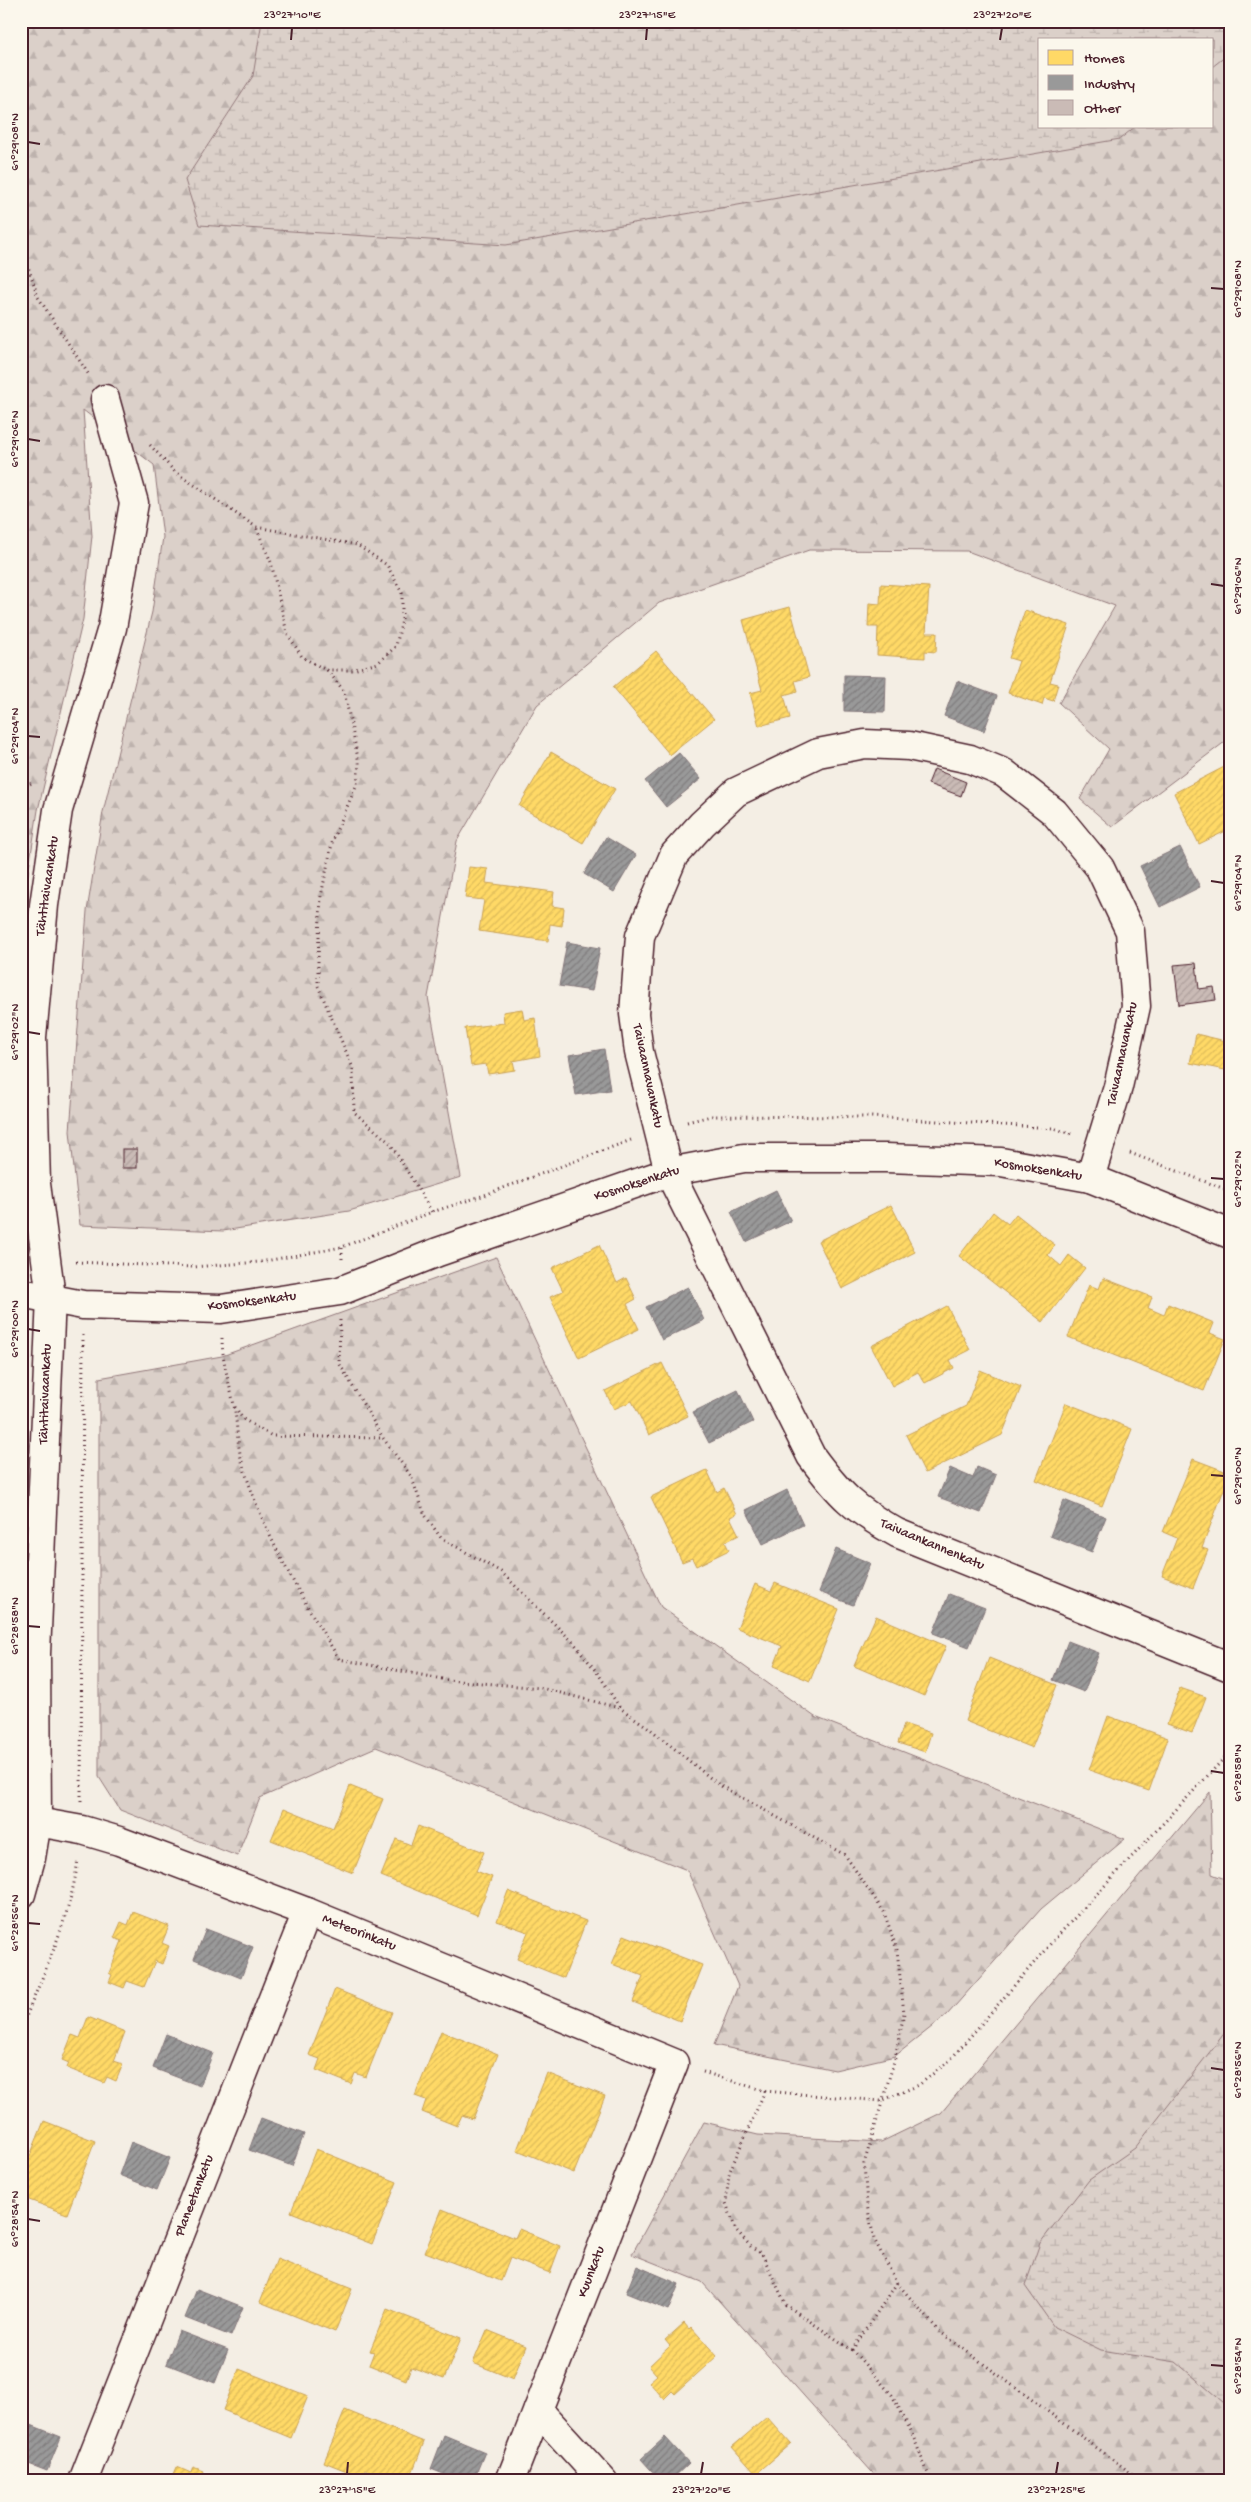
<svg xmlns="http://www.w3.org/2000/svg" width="1251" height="2502" font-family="'Gochi Hand',sans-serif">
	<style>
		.forest { fill: url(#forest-firs); stroke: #92787a; fill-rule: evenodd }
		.wetland { fill: url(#wetland-marsh); stroke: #92787a }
		.homes { fill: url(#homes-hatch); stroke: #c9a154 }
		.industry { fill: url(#industry-hatch); stroke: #817478 }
		.building { fill: url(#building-hatch); stroke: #4a1f2b }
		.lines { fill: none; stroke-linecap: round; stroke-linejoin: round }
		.minor-casing { stroke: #4a1f2b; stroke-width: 31 }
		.path { stroke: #4a1f2b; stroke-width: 3; stroke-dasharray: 1 4; stroke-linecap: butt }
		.minor { stroke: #fbf7ec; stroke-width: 28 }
		.ticks { fill: none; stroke: #4a1f2b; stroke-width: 2 }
		.labels { text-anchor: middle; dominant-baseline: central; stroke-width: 5; stroke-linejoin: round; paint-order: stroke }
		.street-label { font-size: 14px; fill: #4a1f2b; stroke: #fbf7ec }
		.neatline { fill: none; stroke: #4a1f2b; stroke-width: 2 }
		.ticks-label { font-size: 12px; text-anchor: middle; fill: #4a1f2b }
	</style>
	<defs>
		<pattern id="forest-firs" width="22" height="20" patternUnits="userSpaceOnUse" patternTransform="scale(1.25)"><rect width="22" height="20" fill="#dbd0c9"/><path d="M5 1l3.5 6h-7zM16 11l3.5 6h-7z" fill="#bdb2ad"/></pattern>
		<pattern id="wetland-marsh" width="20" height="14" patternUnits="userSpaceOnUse" patternTransform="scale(1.25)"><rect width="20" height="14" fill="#dbd0c9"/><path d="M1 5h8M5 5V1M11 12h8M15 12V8" fill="none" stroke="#bdb2ad"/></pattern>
		<pattern id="homes-hatch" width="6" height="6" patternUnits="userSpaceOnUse" patternTransform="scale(1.25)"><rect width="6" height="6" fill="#ffd966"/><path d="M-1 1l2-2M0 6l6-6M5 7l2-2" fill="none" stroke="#dcba59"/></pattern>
		<pattern id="industry-hatch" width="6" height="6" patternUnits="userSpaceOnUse" patternTransform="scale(1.25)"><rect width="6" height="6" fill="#999"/><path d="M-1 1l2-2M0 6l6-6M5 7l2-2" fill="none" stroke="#7f7c7d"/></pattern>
		<pattern id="building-hatch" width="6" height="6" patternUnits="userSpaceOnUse" patternTransform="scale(1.25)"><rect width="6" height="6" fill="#cabbb6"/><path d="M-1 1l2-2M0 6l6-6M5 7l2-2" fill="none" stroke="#afa09d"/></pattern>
	</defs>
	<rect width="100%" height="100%" fill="#f4eee4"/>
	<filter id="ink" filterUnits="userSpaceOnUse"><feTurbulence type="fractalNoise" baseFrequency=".02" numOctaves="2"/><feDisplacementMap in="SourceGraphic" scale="10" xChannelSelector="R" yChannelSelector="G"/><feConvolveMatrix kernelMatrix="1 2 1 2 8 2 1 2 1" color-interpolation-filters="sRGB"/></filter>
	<g filter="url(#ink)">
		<!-- forest -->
		<g class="forest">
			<path d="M 21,21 L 1230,21 L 1230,738 L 1112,827 L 1080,799 L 1109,749 L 1059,703 L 1115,606 L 967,551 L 809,550 L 659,603 L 537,705 L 457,841 L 428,997 L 461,1177 L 349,1211 L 223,1231 L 80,1225 L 70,1131 L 87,911 L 103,812 L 152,612 L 163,537 L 154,465 L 83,410 L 92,536 L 83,619 L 38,810 L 21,918 ZM 1040,39 L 1212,39 L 1212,126 L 1040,126 Z"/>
			<path d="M 496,1257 L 661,1607 L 815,1717 L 1125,1839 L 1041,1909 L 947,2015 L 895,2056 L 835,2070 L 714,2045 L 738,1986 L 687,1870 L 376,1747 L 260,1798 L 237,1856 L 120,1810 L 99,1777 L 99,1378 L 222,1356 Z"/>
			<path d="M 1210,1792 L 1212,1874 L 1230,1881 L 1230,2481 L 880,2481 L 702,2282 L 632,2254 L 704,2122 L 758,2135 L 881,2142 L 941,2113 Z"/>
		</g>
		<!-- wetland -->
		<g class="wetland">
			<path d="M 262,21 L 1230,21 L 1230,53 L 1212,67 L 1212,39 L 1040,39 L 1040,126 L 1136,126 L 1120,139 L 506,245 L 199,225 L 185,180 L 253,76 Z"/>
			<path d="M 1230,2026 L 1230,2408 L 1176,2362 L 1101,2350 L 1054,2327 L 1025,2286 L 1040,2243 L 1089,2180 L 1135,2148 Z"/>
		</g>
		<!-- homes -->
		<g class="homes">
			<path d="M 881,584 L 929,587 L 926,633 L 937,633 L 936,652 L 925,651 L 925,658 L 877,655 L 878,627 L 868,627 L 869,603 L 880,604 Z"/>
			<path d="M 790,607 L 809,677 L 795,681 L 798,691 L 784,695 L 790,718 L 759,726 L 750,693 L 762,690 L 743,620 Z"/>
			<path d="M 1025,610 L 1069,625 L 1050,682 L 1058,684 L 1053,701 L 1044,698 L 1042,705 L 1008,693 L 1019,661 L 1009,658 Z"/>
			<path d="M 656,651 L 714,719 L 670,755 L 613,687 Z"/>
			<path d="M 551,752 L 615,789 L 583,843 L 519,806 Z"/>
			<path d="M 1230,764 L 1230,829 L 1199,844 L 1174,793 Z"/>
			<path d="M 469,867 L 488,869 L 486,883 L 554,892 L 552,906 L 564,908 L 562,926 L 550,924 L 548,941 L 479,931 L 484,900 L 465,898 Z"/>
			<path d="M 522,1009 L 524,1020 L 535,1018 L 540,1056 L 513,1061 L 515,1070 L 488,1074 L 486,1064 L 471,1066 L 465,1028 L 504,1023 L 503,1012 Z"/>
			<path d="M 1196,1034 L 1230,1042 L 1230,1071 L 1190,1063 Z"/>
			<path d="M 891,1205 L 915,1252 L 842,1289 L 818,1241 Z"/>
			<path d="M 993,1212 L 1008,1224 L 1016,1214 L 1055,1245 L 1048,1255 L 1061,1266 L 1069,1255 L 1085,1268 L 1043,1322 L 959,1256 Z"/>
			<path d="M 599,1245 L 617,1283 L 626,1278 L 636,1299 L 627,1304 L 639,1329 L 579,1358 L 550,1297 L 563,1291 L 552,1268 Z"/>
			<path d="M 1103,1278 L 1152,1297 L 1148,1308 L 1164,1315 L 1168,1304 L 1214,1323 L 1210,1333 L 1225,1339 L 1204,1391 L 1068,1337 L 1089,1285 L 1099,1289 Z"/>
			<path d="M 947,1306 L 970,1350 L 950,1360 L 954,1368 L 925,1383 L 918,1372 L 892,1386 L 871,1346 Z"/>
			<path d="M 662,1363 L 688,1416 L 649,1435 L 632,1401 L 614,1409 L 605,1391 Z"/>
			<path d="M 980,1370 L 1021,1387 L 1002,1435 L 925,1473 L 906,1435 L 966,1406 Z"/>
			<path d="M 1066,1403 L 1132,1429 L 1102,1506 L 1036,1480 Z"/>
			<path d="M 1193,1459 L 1230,1473 L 1202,1548 L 1208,1550 L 1193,1588 L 1162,1576 L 1177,1538 L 1163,1532 Z"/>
			<path d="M 707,1470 L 717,1492 L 724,1488 L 737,1514 L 730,1517 L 739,1535 L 725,1542 L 729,1550 L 696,1566 L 692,1558 L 682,1562 L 651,1497 Z"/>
			<path d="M 1230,1567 L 1230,1579 L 1225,1577 Z"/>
			<path d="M 775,1583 L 839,1609 L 810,1681 L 774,1666 L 782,1646 L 737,1628 L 755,1584 L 771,1591 Z"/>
			<path d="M 876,1616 L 946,1646 L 924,1696 L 854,1666 Z"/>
			<path d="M 989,1658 L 1057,1685 L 1032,1748 L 965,1721 Z"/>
			<path d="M 1180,1688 L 1206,1697 L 1192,1733 L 1167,1724 Z"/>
			<path d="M 1108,1716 L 1168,1738 L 1149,1791 L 1089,1770 Z"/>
			<path d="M 904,1724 L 931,1733 L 925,1752 L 898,1743 Z"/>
			<path d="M 350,1786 L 383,1799 L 353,1873 L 271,1840 L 284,1808 L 333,1828 Z"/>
			<path d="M 418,1826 L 484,1852 L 476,1871 L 492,1877 L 477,1915 L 381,1876 L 396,1839 L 411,1845 Z"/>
			<path d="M 508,1891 L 586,1921 L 564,1978 L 517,1959 L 528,1932 L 497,1921 Z"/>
			<path d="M 133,1912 L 169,1926 L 162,1943 L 169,1946 L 162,1964 L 155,1961 L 144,1987 L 127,1981 L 124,1988 L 109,1982 L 112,1975 L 109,1973 L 122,1941 L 114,1938 L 121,1922 L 128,1925 Z"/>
			<path d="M 624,1935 L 702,1965 L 680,2021 L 633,2002 L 643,1976 L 612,1964 Z"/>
			<path d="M 335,1989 L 392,2012 L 366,2077 L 355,2073 L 351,2084 L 316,2070 L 320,2059 L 309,2055 Z"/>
			<path d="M 88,2017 L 125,2032 L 114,2061 L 123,2064 L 116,2081 L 107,2077 L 104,2083 L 67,2068 L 69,2063 L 62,2060 L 72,2035 L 80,2038 Z"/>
			<path d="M 441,2031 L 498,2054 L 473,2119 L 462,2115 L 457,2126 L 422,2112 L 426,2100 L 415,2096 Z"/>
			<path d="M 547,2073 L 605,2096 L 574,2173 L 517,2150 Z"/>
			<path d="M 44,2121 L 95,2141 L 67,2214 L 21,2197 L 21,2178 Z"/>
			<path d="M 316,2149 L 397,2182 L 372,2244 L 291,2212 Z"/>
			<path d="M 442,2209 L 515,2238 L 519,2229 L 560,2246 L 550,2273 L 510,2258 L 501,2281 L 425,2252 Z"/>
			<path d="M 277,2259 L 352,2289 L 335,2332 L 260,2302 Z"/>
			<path d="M 387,2309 L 461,2338 L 444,2379 L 411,2367 L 406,2380 L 369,2365 L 374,2352 L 370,2351 Z"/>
			<path d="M 684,2323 L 689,2329 L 691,2327 L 717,2356 L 675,2394 L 672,2391 L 664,2399 L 649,2382 L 657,2375 L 649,2366 L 670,2346 L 665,2340 Z"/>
			<path d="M 487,2330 L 526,2346 L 513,2379 L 473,2363 Z"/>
			<path d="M 239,2369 L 308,2396 L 291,2438 L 223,2410 Z"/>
			<path d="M 345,2410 L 424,2442 L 409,2481 L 394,2481 L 365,2470 L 362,2477 L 324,2462 Z"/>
			<path d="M 767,2417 L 791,2444 L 756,2474 L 732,2447 Z"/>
			<path d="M 177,2467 L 191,2473 L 193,2467 L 204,2471 L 202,2477 L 212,2481 L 171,2481 Z"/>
		</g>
		<!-- industry -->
		<g class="industry">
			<path d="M 844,675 L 886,676 L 885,712 L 844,711 Z"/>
			<path d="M 957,681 L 997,696 L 984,731 L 944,716 Z"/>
			<path d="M 679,753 L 701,779 L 666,807 L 645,781 Z"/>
			<path d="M 606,837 L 636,855 L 614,892 L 584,874 Z"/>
			<path d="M 1180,847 L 1200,887 L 1160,907 L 1140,866 Z"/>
			<path d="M 567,942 L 600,948 L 592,991 L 559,986 Z"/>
			<path d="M 604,1049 L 610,1090 L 576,1095 L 569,1055 Z"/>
			<path d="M 776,1190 L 791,1221 L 746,1242 L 731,1212 Z"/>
			<path d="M 688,1287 L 704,1320 L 662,1340 L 646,1307 Z"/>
			<path d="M 738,1390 L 753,1422 L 709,1443 L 693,1412 Z"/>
			<path d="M 977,1467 L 996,1475 L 981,1513 L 938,1497 L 950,1468 L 973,1478 Z"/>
			<path d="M 787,1490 L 803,1525 L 763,1544 L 746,1510 Z"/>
			<path d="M 1064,1500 L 1106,1517 L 1092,1552 L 1050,1536 Z"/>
			<path d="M 836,1549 L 870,1563 L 853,1605 L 819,1592 Z"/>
			<path d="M 949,1594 L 985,1608 L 969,1647 L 933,1633 Z"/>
			<path d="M 1068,1641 L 1099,1653 L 1084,1692 L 1053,1680 Z"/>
			<path d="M 206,1929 L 253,1947 L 241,1978 L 194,1959 Z"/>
			<path d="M 166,2034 L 213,2053 L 200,2086 L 153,2068 Z"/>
			<path d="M 261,2118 L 304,2134 L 292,2166 L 249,2150 Z"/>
			<path d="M 131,2142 L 170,2158 L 157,2190 L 119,2175 Z"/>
			<path d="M 637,2266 L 679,2284 L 668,2310 L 626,2293 Z"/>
			<path d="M 197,2289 L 243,2307 L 231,2336 L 185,2318 Z"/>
			<path d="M 179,2331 L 228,2350 L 215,2383 L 166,2364 Z"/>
			<path d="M 21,2421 L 61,2437 L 47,2471 L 21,2461 Z"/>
			<path d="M 444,2435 L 485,2452 L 473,2481 L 461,2481 L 431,2469 Z"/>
			<path d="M 665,2437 L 689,2463 L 670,2481 L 661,2481 L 641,2459 Z"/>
		</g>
		<!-- building -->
		<g class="building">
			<path d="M 934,769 L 966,782 L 961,796 L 928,784 Z"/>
			<path d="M 1196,963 L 1199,989 L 1214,987 L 1216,1000 L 1179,1005 L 1174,965 Z"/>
			<rect x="122" y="1149" width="15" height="19"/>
		</g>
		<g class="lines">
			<defs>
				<g id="minor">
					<path d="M 1090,1178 L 1118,1087 L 1136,1006 L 1130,931 L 1100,868 L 1054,812 L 1004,773 L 970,759 L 909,746 L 865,744 L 818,753 L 736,792 L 702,824 L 674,855 L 640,936 L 634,1014 L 639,1052 L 669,1172 L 811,1456 C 839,1494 855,1510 897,1533 L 1230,1667"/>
					<path d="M 21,1293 L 83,1305 L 221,1309 L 340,1291 L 438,1252 L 669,1172 L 744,1158 L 886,1158 L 1001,1162 L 1090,1178 L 1230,1234"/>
					<path d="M 37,1822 L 82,1830 L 119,1841 L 307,1912 L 674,2063 L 510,2481"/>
					<path d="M 21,1894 L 31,1858 L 37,1822 L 36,1654 L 51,1297 L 36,1184 L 32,1037 L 44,905 L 58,810 L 112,628 L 134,503 L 105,399"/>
					<path d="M 538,2410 L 603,2481"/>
					<path d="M 83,2481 L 307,1912"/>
				</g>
			</defs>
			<!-- minor casing -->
			<use href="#minor" class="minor-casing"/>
			<!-- path -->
			<g class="path">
				<path d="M 21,245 L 38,297 L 89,375"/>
				<path d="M 150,445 L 175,472 L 256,527 L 357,545 L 387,565 L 402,593 L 402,620 L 396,646 L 378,663 L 353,670 L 326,670 L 302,657 L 287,633 L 271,562 L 256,527"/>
				<path d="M 327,670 L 344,691 L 359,763 L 357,784 L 333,839 L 321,896 L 318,957 L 318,986 L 353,1068 L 354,1112 L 390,1143 L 432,1212"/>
				<path d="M 21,788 L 34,782"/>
				<path d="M 687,1122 L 711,1116 L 871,1117 L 1053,1128 L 1072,1134"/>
				<path d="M 1130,1153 L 1230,1191"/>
				<path d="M 342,1259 L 342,1247"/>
				<path d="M 76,1262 L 192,1267 L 260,1262 L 342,1247 L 432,1212 L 482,1196 L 631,1140"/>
				<path d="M 340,1320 L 339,1363 L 383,1438 L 411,1476 L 425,1515 L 441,1538 L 501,1572 L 574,1643 L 599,1675 L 620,1708"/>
				<path d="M 222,1338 C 222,1361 229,1382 234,1405 C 237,1422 237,1441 241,1458 C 262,1533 299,1593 339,1659 L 447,1680 L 541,1688 L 620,1708 L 649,1728 L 719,1785 L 845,1855 L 884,1912 L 897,1950 L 904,2013 L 895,2058 L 864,2164 L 867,2205 L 874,2239 L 897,2283 L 939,2331 L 1131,2473 L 1138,2481"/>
				<path d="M 235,1407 L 243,1419 L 272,1436 L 382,1438"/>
				<path d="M 81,1801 L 83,1335"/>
				<path d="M 21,2029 C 43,1974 71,1918 78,1859"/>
				<path d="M 703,2072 L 765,2091 L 881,2101 L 919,2085 L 950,2060 L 1052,1942 L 1230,1752"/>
				<path d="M 765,2091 L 729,2173 L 726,2203 L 736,2230 L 752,2248 L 762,2254 L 786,2305 L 852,2350 L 892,2395 L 911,2431 L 931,2481"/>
				<path d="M 852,2350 L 897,2283"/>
			</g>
			<!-- minor -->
			<use href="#minor" class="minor"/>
		</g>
	</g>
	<!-- ticks -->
	<path class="ticks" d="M 291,40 L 292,28M 646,40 L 647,28M 1000,40 L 1002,28M 28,142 L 40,144M 1211,288 L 1224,289M 28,439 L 40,441M 1211,584 L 1224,586M 28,736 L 40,737M 1211,881 L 1224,883M 28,1032 L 40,1034M 1211,1178 L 1224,1179M 28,1329 L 40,1331M 1211,1475 L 1224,1476M 28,1626 L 40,1627M 1211,1771 L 1224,1773M 28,1923 L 40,1924M 1211,2068 L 1224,2070M 28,2219 L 40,2221M 1211,2365 L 1224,2366M 347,2474 L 348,2462M 701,2474 L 703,2462M 1056,2474 L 1058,2462"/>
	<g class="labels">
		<!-- street labels -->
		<g class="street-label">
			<text transform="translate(48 886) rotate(-82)">Tähtitaivaankatu</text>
			<text transform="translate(1123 1054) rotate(-78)">Taivaannavankatu</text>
			<text transform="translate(647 1076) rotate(78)">Taivaannavankatu</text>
			<text transform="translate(1038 1170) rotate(9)">Kosmoksenkatu</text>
			<text transform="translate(637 1184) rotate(-18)">Kosmoksenkatu</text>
			<text transform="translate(252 1302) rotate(-7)">Kosmoksenkatu</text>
			<text transform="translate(46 1394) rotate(-88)">Tähtitaivaankatu</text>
			<text transform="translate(932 1545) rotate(23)">Taivaankannenkatu</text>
			<text transform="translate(359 1933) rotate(22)">Meteorinkatu</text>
			<text transform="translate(195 2196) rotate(-69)">Planeetankatu</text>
			<text transform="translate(592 2272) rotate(-69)">Kuunkatu</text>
		</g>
	</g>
	<!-- margin -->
	<rect width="1251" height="2502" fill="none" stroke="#fbf7ec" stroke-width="55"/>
	<!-- legend -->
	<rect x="1038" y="38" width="175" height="90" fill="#fbf7ec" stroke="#b4a19f"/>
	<rect x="1048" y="50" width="25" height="15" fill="#ffd966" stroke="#b4a19f"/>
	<text x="1084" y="62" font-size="15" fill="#4a1f2b">Homes</text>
	<rect x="1048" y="75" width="25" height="15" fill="#999999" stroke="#b4a19f"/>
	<text x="1084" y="88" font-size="15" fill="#4a1f2b">Industry</text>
	<rect x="1048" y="100" width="25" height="15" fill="#cabbb6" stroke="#b4a19f"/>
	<text x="1084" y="112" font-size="15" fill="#4a1f2b">Other</text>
	<rect x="28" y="28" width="1196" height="2446" class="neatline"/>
	<g class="ticks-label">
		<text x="292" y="18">23°27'10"E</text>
		<text x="647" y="18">23°27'15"E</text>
		<text x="1002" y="18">23°27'20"E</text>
		<text transform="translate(14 142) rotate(-90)" y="4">61°29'08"N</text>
		<text transform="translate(1237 289) rotate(-90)" y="4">61°29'08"N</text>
		<text transform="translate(14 439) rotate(-90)" y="4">61°29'06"N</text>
		<text transform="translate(1237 586) rotate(-90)" y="4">61°29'06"N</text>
		<text transform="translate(14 736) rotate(-90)" y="4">61°29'04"N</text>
		<text transform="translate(1237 883) rotate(-90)" y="4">61°29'04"N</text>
		<text transform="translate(14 1032) rotate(-90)" y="4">61°29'02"N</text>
		<text transform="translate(1237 1179) rotate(-90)" y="4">61°29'02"N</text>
		<text transform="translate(14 1329) rotate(-90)" y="4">61°29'00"N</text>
		<text transform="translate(1237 1476) rotate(-90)" y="4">61°29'00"N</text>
		<text transform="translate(14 1626) rotate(-90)" y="4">61°28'58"N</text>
		<text transform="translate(1237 1773) rotate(-90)" y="4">61°28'58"N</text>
		<text transform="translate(14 1923) rotate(-90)" y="4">61°28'56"N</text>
		<text transform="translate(1237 2070) rotate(-90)" y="4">61°28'56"N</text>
		<text transform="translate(14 2219) rotate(-90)" y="4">61°28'54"N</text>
		<text transform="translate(1237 2366) rotate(-90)" y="4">61°28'54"N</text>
		<text x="347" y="2493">23°27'15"E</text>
		<text x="701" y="2493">23°27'20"E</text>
		<text x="1056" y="2493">23°27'25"E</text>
	</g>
</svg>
